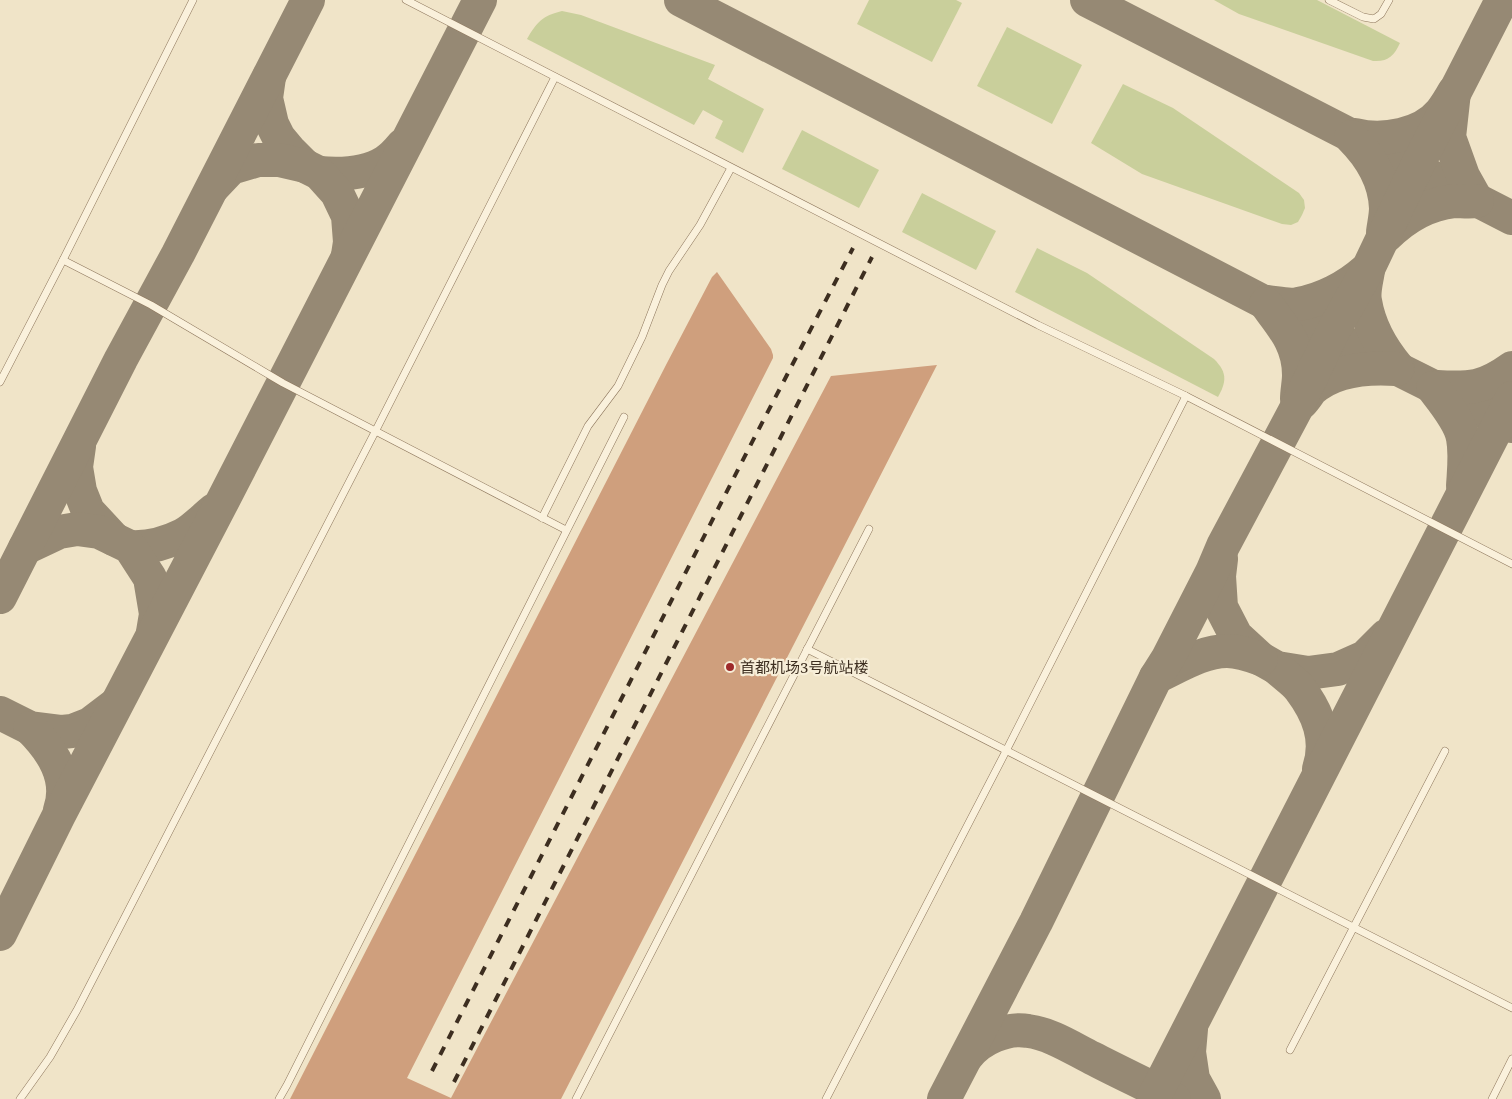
<svg xmlns="http://www.w3.org/2000/svg" width="1512" height="1099" font-family="'Noto Serif','Noto Sans SC',serif">
	<style>
		.grass { fill: #c9cf9b }
		.lines { fill: none; stroke-linecap: round; stroke-linejoin: round }
		.taxiway { stroke: #968974; stroke-width: 34 }
		.building { fill: #cf9f7d }
		.service-casing { stroke: #8d765c; stroke-width: 8 }
		.service { stroke: #faf1dc; stroke-width: 7 }
		.rail { stroke: #3d2e20; stroke-width: 4; stroke-dasharray: 9 9; stroke-linecap: butt }
		.poi-dot { fill: #9e2a2b; stroke: #f7eed8; stroke-width: 2 }
		.labels { text-anchor: middle; dominant-baseline: central; stroke-width: 4.5; stroke-linejoin: round; paint-order: stroke }
		.poi-label { font-size: 15px; fill: #3d2e20; stroke: #f7eed8; text-anchor: start }
	</style>
	<rect width="100%" height="100%" fill="#f0e4c8"/>
	<!-- grass -->
	<g class="grass">
		<path d="M 869,0 L 956,0 L 962,3 L 932,62 L 857,24 Z"/>
		<path d="M 1214,0 L 1317,0 L 1400,43 C 1394,56 1388,62 1373,61 L 1239,14 Z"/>
		<path d="M 562,11 L 581,15 L 715,65 L 708,79 L 764,109 L 743,153 L 715,138 L 723,121 L 703,110 L 694,125 L 527,39 C 537,22 542,16 562,11 Z"/>
		<path d="M 1007,27 L 1082,65 L 1052,124 L 977,86 Z"/>
		<path d="M 1123,84 L 1173,108 L 1299,193 L 1304,200 L 1305,208 L 1302,215 L 1298,222 L 1291,225 L 1282,224 L 1142,174 L 1091,143 Z"/>
		<path d="M 802,130 L 879,170 L 859,208 L 782,169 Z"/>
		<path d="M 922,193 L 996,231 L 976,270 L 902,232 Z"/>
		<path d="M 1037,248 L 1087,273 L 1214,359 C 1227,372 1227,381 1218,397 L 1015,292 Z"/>
	</g>
	<g class="lines">
		<!-- taxiway -->
		<g class="taxiway">
			<path d="M 681,0 L 1264,302 L 1512,426"/>
			<path d="M 1087,0 L 1512,218"/>
			<path d="M 269,77 L 266,98 L 272,124 L 279,138 L 289,150 L 305,166"/>
			<path d="M 1355,135 C 1383,142 1422,135 1441,112 C 1446,106 1450,99 1454,92 L 1449,137 L 1463,176 L 1477,201"/>
			<path d="M 1351,137 C 1370,156 1385,181 1386,208 C 1386,216 1384,224 1383,232"/>
			<path d="M 319,173 C 342,175 366,174 385,162 C 392,158 398,151 403,145"/>
			<path d="M 213,187 L 231,168 L 258,160 L 279,160 L 305,166 L 319,173 L 337,193 L 348,216 L 350,242 L 348,255"/>
			<path d="M 1386,236 C 1404,218 1427,204 1454,201 C 1461,201 1469,202 1477,201"/>
			<path d="M 1368,270 C 1367,279 1363,291 1365,301 C 1369,326 1382,349 1398,368"/>
			<path d="M 1267,302 C 1277,303 1289,306 1298,304 C 1322,300 1347,287 1365,271"/>
			<path d="M 1266,304 C 1283,327 1299,344 1299,375 C 1299,383 1297,391 1297,399"/>
			<path d="M 1437,387 C 1471,389 1484,388 1512,368"/>
			<path d="M 1433,388 C 1443,401 1460,421 1463,438 C 1466,454 1464,470 1463,486"/>
			<path d="M 1301,403 C 1305,399 1308,394 1311,390 C 1334,369 1369,367 1397,369"/>
			<path d="M 79,446 L 76,467 L 80,491 L 88,511 L 114,539"/>
			<path d="M 130,547 C 148,548 167,543 183,535 C 194,529 204,518 214,510"/>
			<path d="M 25,548 L 59,532 L 77,529 L 99,532 L 130,547 L 150,578 L 156,614 L 153,632"/>
			<path d="M 1221,559 L 1219,576 L 1221,607 L 1236,636 L 1261,659 L 1277,668 L 1308,673 L 1338,669 L 1365,657 L 1386,636"/>
			<path d="M 0,597 L 121,359 L 178,254 L 308,0"/>
			<path d="M 1277,668 C 1284,675 1294,681 1300,689 C 1318,713 1329,739 1319,769"/>
			<path d="M 1156,677 C 1178,667 1202,651 1227,651 C 1239,651 1250,655 1261,659"/>
			<path d="M 0,713 L 30,728 L 62,732 L 72,731 L 90,724 L 115,705"/>
			<path d="M 30,728 C 52,750 71,778 60,810"/>
			<path d="M 0,934 L 59,815 L 220,506 L 480,0"/>
			<path d="M 1191,1029 L 1189,1052 L 1193,1079 L 1204,1099"/>
			<path d="M 967,1056 C 980,1039 1007,1027 1028,1031 C 1051,1034 1072,1048 1092,1058 C 1119,1072 1147,1085 1174,1099"/>
			<path d="M 944,1099 L 1036,922 L 1156,677 L 1168,658 L 1212,572 L 1223,546 L 1296,409 L 1331,335 L 1368,269 L 1416,168 L 1502,0"/>
			<path d="M 1153,1099 L 1512,398"/>
		</g>
	</g>
	<!-- building -->
	<path class="building" d="M 717,272 L 771,349 L 773,355 L 773,358 L 407,1078 L 451,1098 L 831,376 L 937,365 L 561,1099 L 290,1099 L 667,363 L 712,277 Z"/>
	<g class="lines">
		<defs>
			<g id="service">
				<path d="M 406,0 L 1038,325 L 1186,396 L 1512,564"/>
				<path d="M 1329,0 L 1363,17 L 1374,19 L 1381,14 L 1389,0"/>
				<path d="M 63,260 L 151,305 L 283,383 L 566,530"/>
				<path d="M 0,382 L 63,260 L 193,0"/>
				<path d="M 542,518 L 588,426 L 618,386 L 642,337 L 662,285 L 669,271 L 700,225 L 731,168"/>
				<path d="M 807,649 L 1512,1008"/>
				<path d="M 1290,1050 L 1445,751"/>
				<path d="M 20,1099 L 50,1057 L 77,1010 L 376,430 L 555,77"/>
				<path d="M 279,1099 L 287,1085 L 624,417"/>
				<path d="M 576,1099 L 869,529"/>
				<path d="M 826,1099 L 1006,751 L 1186,396"/>
				<path d="M 1492,1099 L 1512,1059"/>
			</g>
		</defs>
		<!-- service casing -->
		<use href="#service" class="service-casing"/>
		<!-- service -->
		<use href="#service" class="service"/>
		<!-- rail -->
		<g class="rail">
			<path d="M 432,1071 L 749,448 L 853,248"/>
			<path d="M 454,1082 L 872,257"/>
		</g>
	</g>
	<!-- markers -->
	<circle class="poi-dot" cx="730" cy="667" r="5"/>
	<g class="labels">
		<!-- poi labels -->
		<g class="poi-label">
			<text x="740" y="667">首都机场3号航站楼</text>
		</g>
	</g>
</svg>
